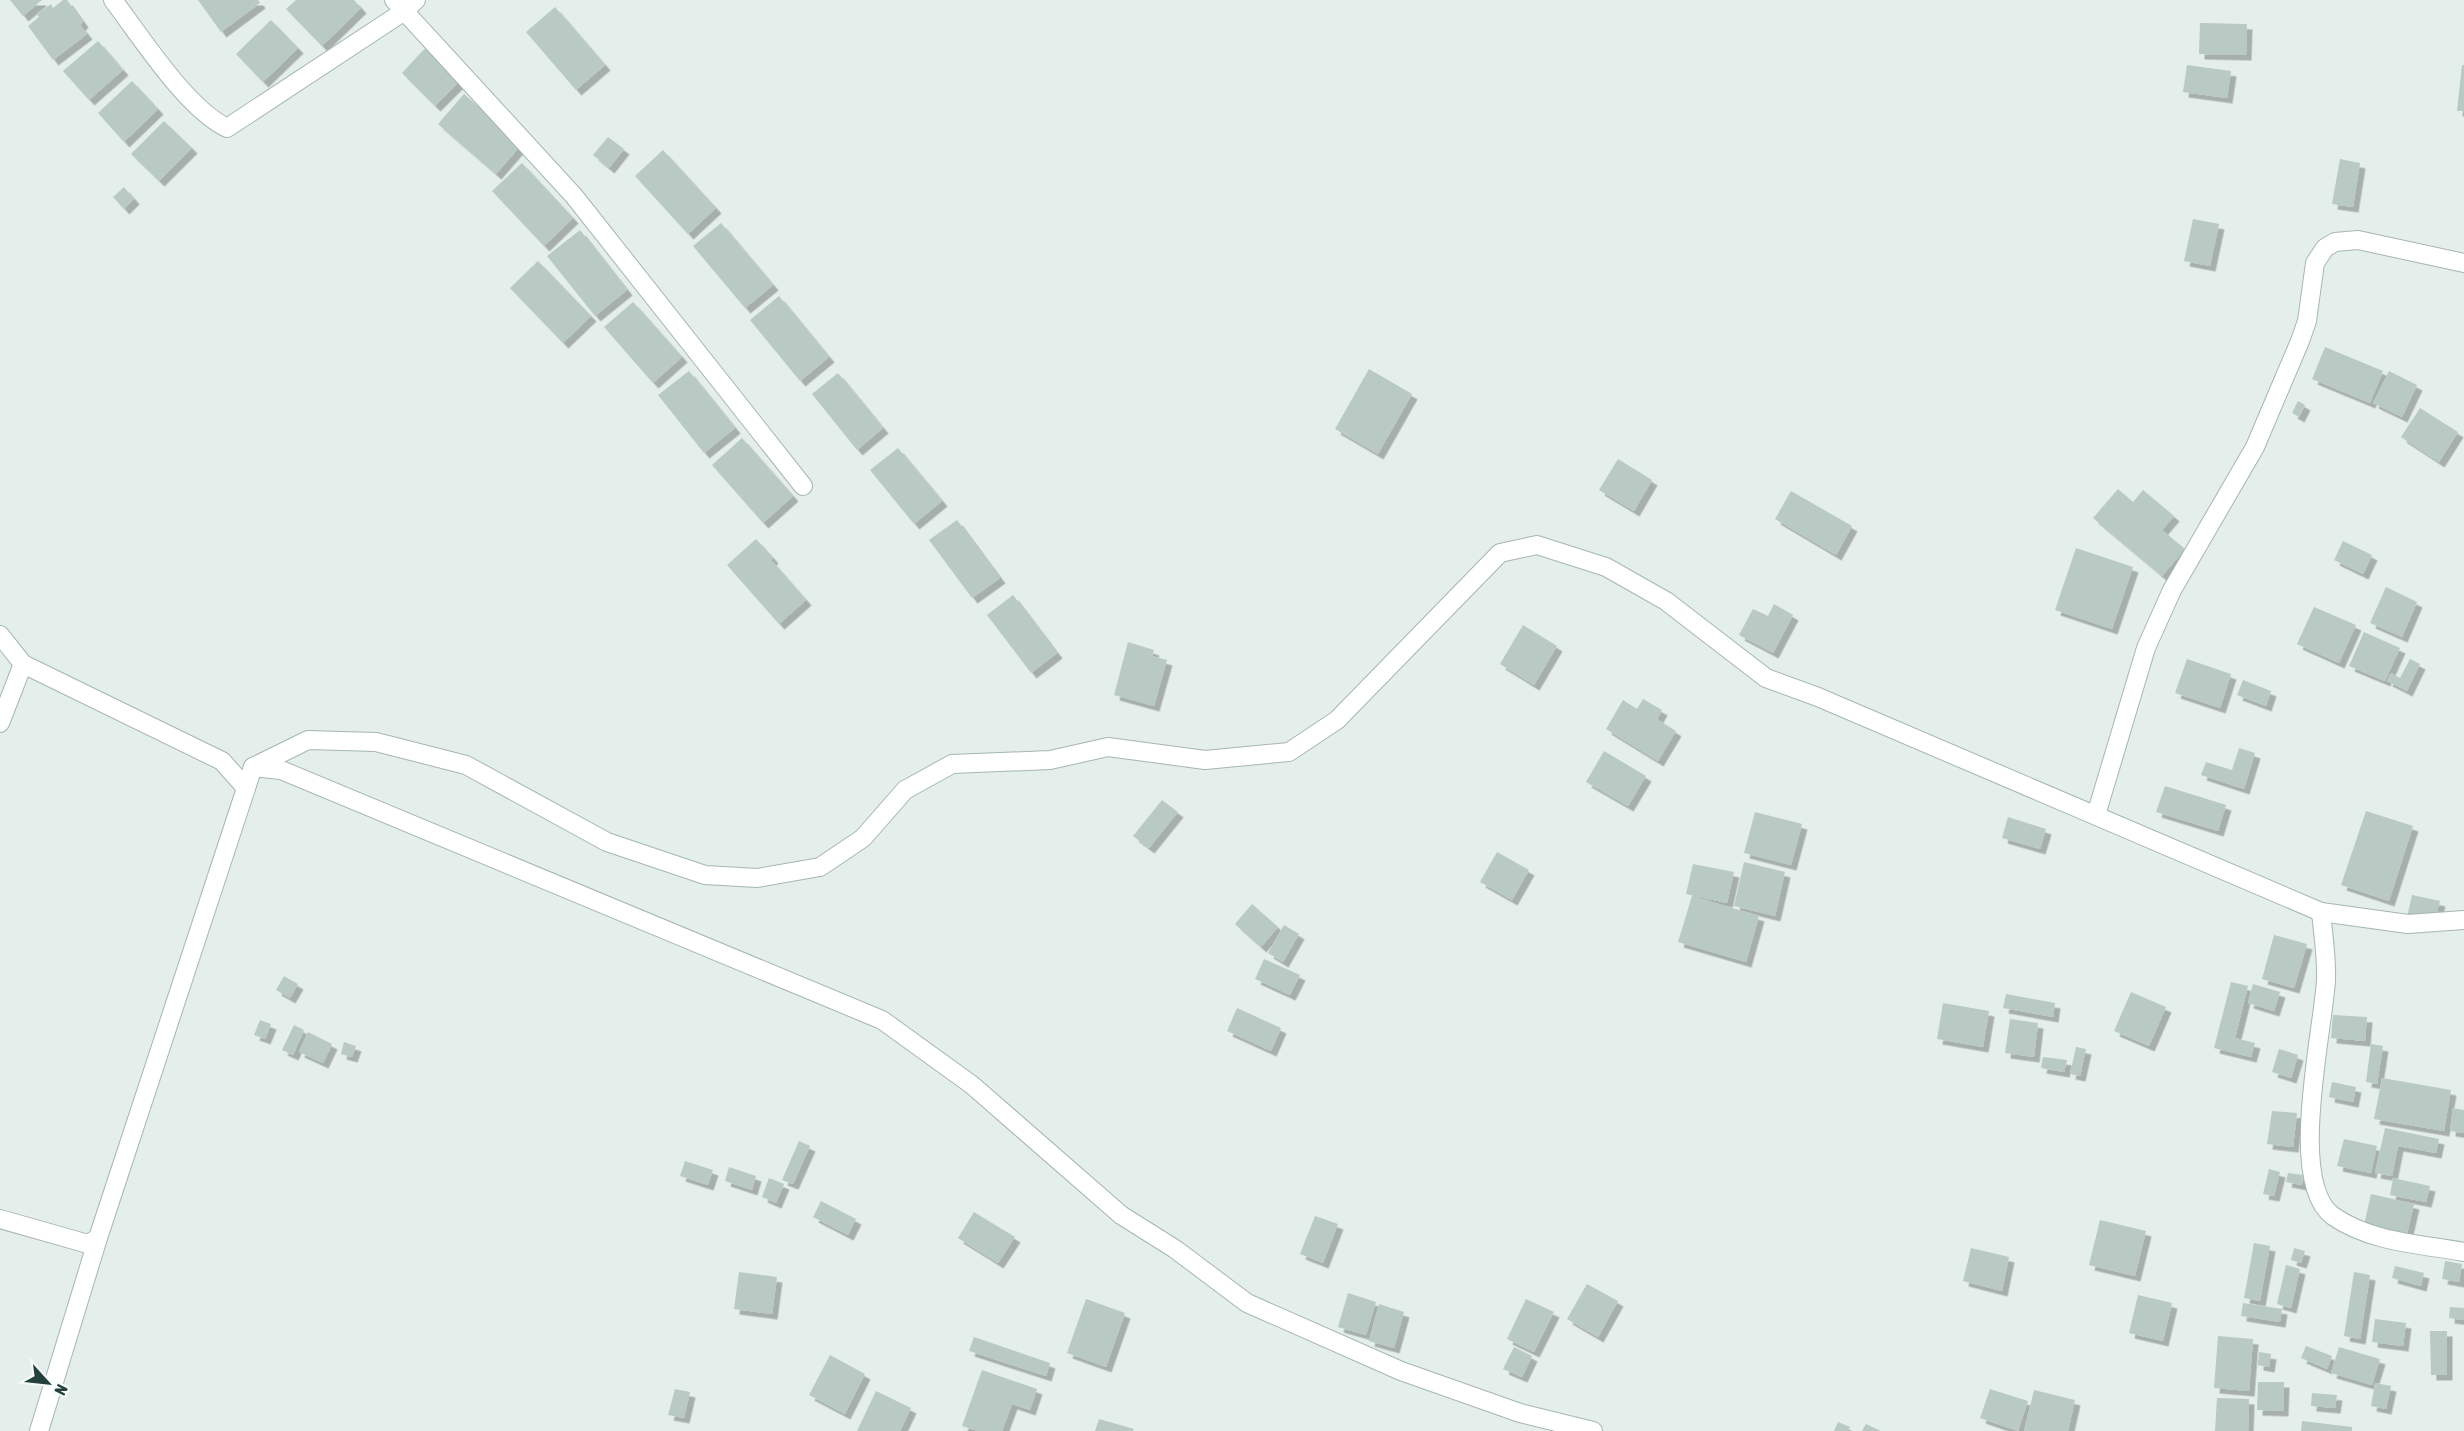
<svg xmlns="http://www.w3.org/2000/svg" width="2464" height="1431" font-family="'Asap Condensed',sans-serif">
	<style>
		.building { fill: #b9c9c4; filter: url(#shadow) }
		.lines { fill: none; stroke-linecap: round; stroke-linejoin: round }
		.minor-casing { stroke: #a6b6b3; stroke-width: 20 }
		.minor { stroke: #fff; stroke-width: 18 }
	</style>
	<defs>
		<filter id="shadow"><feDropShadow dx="5.5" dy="5.5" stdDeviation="0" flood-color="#0004"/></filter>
	</defs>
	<rect width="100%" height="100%" fill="#e4eeeb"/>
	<!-- building -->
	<g class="building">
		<path d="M 10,0 L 42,0 L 23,16 Z"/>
		<path d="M 63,0 L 67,0 L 83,22 L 80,25 L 87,34 L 53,60 L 28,26 L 39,17 L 37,14 L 51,4 L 53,8 Z"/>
		<path d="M 198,0 L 258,0 L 260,3 L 221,32 Z"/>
		<path d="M 296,0 L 354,0 L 361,8 L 322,46 L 286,9 Z"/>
		<path d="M 555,7 L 605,65 L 576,90 L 526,32 Z"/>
		<path d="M 271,20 L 298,48 L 263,82 L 236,54 Z"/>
		<path d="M 2200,23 L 2247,24 L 2246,55 L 2199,54 Z"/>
		<path d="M 98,41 L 123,70 L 89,100 L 63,71 Z"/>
		<path d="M 429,44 L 463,78 L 435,106 L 402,73 Z"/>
		<path d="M 2187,65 L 2231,71 L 2227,98 L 2183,92 Z"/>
		<path d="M 2462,65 L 2464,65 L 2464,111 L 2457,111 Z"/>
		<path d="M 132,81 L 158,109 L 124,142 L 98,113 Z"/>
		<path d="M 464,94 L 522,144 L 496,174 L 438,124 Z"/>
		<path d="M 164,121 L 192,148 L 159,181 L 131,154 Z"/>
		<path d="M 608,137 L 624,149 L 609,168 L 593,155 Z"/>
		<path d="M 663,150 L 716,208 L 688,234 L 635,176 Z"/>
		<path d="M 2340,159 L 2360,163 L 2353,207 L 2332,204 Z"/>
		<path d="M 522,163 L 573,218 L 544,246 L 492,191 Z"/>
		<path d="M 124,187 L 134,199 L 124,209 L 113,197 Z"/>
		<path d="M 2193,219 L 2219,224 L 2210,266 L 2184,261 Z"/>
		<path d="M 721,223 L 773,285 L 745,308 L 693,246 Z"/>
		<path d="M 580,230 L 627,290 L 595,316 L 547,256 Z"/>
		<path d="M 538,261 L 591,316 L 563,343 L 510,288 Z"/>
		<path d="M 779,296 L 829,357 L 800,381 L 750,320 Z"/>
		<path d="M 633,302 L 682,357 L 653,383 L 604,327 Z"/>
		<path d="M 2325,347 L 2383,371 L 2370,403 L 2312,379 Z"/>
		<path d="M 1369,369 L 1412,394 L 1378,454 L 1335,429 Z"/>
		<path d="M 689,371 L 735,428 L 704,453 L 658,395 Z"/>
		<path d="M 2389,371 L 2417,385 L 2402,417 L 2373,403 Z"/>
		<path d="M 838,373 L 883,428 L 857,450 L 812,394 Z"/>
		<path d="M 2298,401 L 2305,405 L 2299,417 L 2292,413 Z"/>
		<path d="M 2420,408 L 2458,432 L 2439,462 L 2401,437 Z"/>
		<path d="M 742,438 L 793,496 L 763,523 L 712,465 Z"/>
		<path d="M 898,448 L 942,501 L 914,524 L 870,470 Z"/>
		<path d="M 1618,459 L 1652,480 L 1634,511 L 1599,490 Z"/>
		<path d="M 2118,489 L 2133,502 L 2143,490 L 2174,516 L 2162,530 L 2185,549 L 2162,576 L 2093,518 Z"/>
		<path d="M 1791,491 L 1852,526 L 1836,555 L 1775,519 Z"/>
		<path d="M 957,520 L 1000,578 L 972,598 L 929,540 Z"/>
		<path d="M 756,539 L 773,558 L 771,560 L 806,600 L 779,624 L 727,565 Z"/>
		<path d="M 2343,541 L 2372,555 L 2363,574 L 2334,560 Z"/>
		<path d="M 2076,548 L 2133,567 L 2112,629 L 2055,610 Z"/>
		<path d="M 2386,587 L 2417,602 L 2402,637 L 2370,623 Z"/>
		<path d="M 1013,595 L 1057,653 L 1031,673 L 987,615 Z"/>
		<path d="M 1774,604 L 1793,615 L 1773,653 L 1739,635 L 1753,609 L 1768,616 Z"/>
		<path d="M 2314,607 L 2356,625 L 2339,663 L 2297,644 Z"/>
		<path d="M 1523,625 L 1557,646 L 1534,685 L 1500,664 Z"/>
		<path d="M 2364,632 L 2400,648 L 2385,681 L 2349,666 Z"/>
		<path d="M 1128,642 L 1154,650 L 1152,656 L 1167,660 L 1154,706 L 1114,695 Z"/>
		<path d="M 2187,659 L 2231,674 L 2220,708 L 2175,693 Z"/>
		<path d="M 2410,659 L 2420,664 L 2407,691 L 2387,681 L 2391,673 L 2400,678 Z"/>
		<path d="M 2243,680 L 2271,691 L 2266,706 L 2237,695 Z"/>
		<path d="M 1643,699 L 1662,710 L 1657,719 L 1676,731 L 1658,761 L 1606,729 L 1623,700 L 1637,709 Z"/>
		<path d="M 2239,748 L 2255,753 L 2244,789 L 2201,775 L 2206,762 L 2232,770 Z"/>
		<path d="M 1604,751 L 1646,776 L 1628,806 L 1586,782 Z"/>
		<path d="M 2165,786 L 2226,805 L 2218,831 L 2156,812 Z"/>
		<path d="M 1162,800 L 1178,812 L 1149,848 L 1133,836 Z"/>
		<path d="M 2366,811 L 2413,826 L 2389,901 L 2341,885 Z"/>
		<path d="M 1755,812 L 1802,824 L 1791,865 L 1744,853 Z"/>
		<path d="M 2008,817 L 2046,829 L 2040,849 L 2002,838 Z"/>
		<path d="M 1497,852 L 1529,870 L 1512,900 L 1480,882 Z"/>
		<path d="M 1744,862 L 1785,872 L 1775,916 L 1734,906 Z"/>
		<path d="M 1693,864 L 1734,872 L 1727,903 L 1686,894 Z"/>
		<path d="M 2412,895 L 2440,901 L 2434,923 L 2407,917 Z"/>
		<path d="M 1692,896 L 1759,916 L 1746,962 L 1678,942 Z"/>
		<path d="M 1252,904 L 1278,927 L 1261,947 L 1235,924 Z"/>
		<path d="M 1284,925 L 1299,934 L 1283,962 L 1268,953 Z"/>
		<path d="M 2274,935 L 2307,944 L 2294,988 L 2262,979 Z"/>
		<path d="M 1264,959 L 1300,975 L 1290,995 L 1255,979 Z"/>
		<path d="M 284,976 L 298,984 L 290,998 L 276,990 Z"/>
		<path d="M 2231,982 L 2248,986 L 2235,1038 L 2255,1043 L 2251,1057 L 2214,1048 Z"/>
		<path d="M 2253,984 L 2280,992 L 2274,1011 L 2248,1003 Z"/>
		<path d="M 2131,992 L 2166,1007 L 2149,1046 L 2114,1031 Z"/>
		<path d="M 2006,994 L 2055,1003 L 2053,1017 L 2003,1008 Z"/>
		<path d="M 1943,1003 L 1989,1011 L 1983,1047 L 1937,1039 Z"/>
		<path d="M 1237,1008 L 1281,1028 L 1271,1051 L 1227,1031 Z"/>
		<path d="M 2333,1015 L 2367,1017 L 2365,1041 L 2331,1038 Z"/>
		<path d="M 2010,1019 L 2038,1023 L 2034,1057 L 2005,1053 Z"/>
		<path d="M 260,1020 L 271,1024 L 265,1039 L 254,1035 Z"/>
		<path d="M 294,1025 L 304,1030 L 293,1055 L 282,1050 Z"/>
		<path d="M 308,1032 L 332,1044 L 323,1063 L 299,1052 Z"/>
		<path d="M 344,1042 L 356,1046 L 352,1057 L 341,1054 Z"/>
		<path d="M 2371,1044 L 2383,1046 L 2377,1084 L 2366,1082 Z"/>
		<path d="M 2076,1047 L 2086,1049 L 2080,1076 L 2070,1074 Z"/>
		<path d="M 2279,1049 L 2298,1055 L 2291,1078 L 2272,1072 Z"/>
		<path d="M 2043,1057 L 2067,1060 L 2064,1072 L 2041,1068 Z"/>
		<path d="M 2382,1078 L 2451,1090 L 2444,1131 L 2374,1119 Z"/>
		<path d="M 2332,1082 L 2356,1087 L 2353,1102 L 2329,1097 Z"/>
		<path d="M 2453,1108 L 2464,1110 L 2464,1133 L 2450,1131 Z"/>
		<path d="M 2272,1111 L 2297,1113 L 2293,1147 L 2267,1144 Z"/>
		<path d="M 2385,1128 L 2439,1139 L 2436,1153 L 2398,1146 L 2392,1176 L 2375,1173 Z"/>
		<path d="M 2344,1139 L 2377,1146 L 2371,1173 L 2337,1166 Z"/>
		<path d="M 799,1141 L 810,1146 L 793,1184 L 782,1180 Z"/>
		<path d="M 685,1161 L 713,1170 L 708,1185 L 680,1176 Z"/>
		<path d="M 729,1167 L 756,1176 L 752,1190 L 725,1181 Z"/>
		<path d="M 2269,1169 L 2280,1172 L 2274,1196 L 2263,1194 Z"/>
		<path d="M 2288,1173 L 2303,1175 L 2302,1185 L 2286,1182 Z"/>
		<path d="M 769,1178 L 784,1184 L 776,1203 L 762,1197 Z"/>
		<path d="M 2393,1178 L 2430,1186 L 2426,1202 L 2390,1195 Z"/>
		<path d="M 2371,1194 L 2414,1204 L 2407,1234 L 2364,1225 Z"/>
		<path d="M 821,1201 L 856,1219 L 848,1235 L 813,1217 Z"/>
		<path d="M 974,1212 L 1015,1237 L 998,1263 L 958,1238 Z"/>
		<path d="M 1315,1216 L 1338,1224 L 1323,1263 L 1300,1254 Z"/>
		<path d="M 2100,1220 L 2146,1231 L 2135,1276 L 2089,1265 Z"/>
		<path d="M 2254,1243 L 2270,1246 L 2260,1301 L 2244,1298 Z"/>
		<path d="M 1971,1248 L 2009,1257 L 2002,1291 L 1963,1281 Z"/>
		<path d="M 2294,1248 L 2305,1251 L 2301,1263 L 2291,1260 Z"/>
		<path d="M 2445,1261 L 2462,1264 L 2459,1282 L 2442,1279 Z"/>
		<path d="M 2286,1265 L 2300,1269 L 2291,1308 L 2277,1304 Z"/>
		<path d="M 2395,1266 L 2424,1273 L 2421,1286 L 2392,1278 Z"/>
		<path d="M 739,1272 L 777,1277 L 772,1314 L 734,1309 Z"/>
		<path d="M 2354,1272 L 2370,1275 L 2360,1339 L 2344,1336 Z"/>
		<path d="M 1587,1284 L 1618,1301 L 1598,1337 L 1567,1319 Z"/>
		<path d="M 1348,1293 L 1376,1302 L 1366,1335 L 1338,1327 Z"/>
		<path d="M 2138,1295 L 2172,1303 L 2163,1341 L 2129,1333 Z"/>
		<path d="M 1086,1299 L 1125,1313 L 1106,1367 L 1067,1353 Z"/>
		<path d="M 1526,1299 L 1554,1312 L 1534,1352 L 1507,1339 Z"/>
		<path d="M 2243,1303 L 2282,1309 L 2280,1322 L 2241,1316 Z"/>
		<path d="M 1379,1304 L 1404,1312 L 1394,1348 L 1369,1341 Z"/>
		<path d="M 2450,1307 L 2464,1308 L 2464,1320 L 2449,1318 Z"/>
		<path d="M 2375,1319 L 2406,1323 L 2403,1346 L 2372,1342 Z"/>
		<path d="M 2430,1331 L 2447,1331 L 2447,1375 L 2431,1375 Z"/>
		<path d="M 2218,1336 L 2253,1339 L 2249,1391 L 2214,1388 Z"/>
		<path d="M 974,1337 L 1050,1363 L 1046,1376 L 969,1351 Z"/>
		<path d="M 2306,1346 L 2332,1356 L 2327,1369 L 2301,1358 Z"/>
		<path d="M 1514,1347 L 1532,1356 L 1522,1377 L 1503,1369 Z"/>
		<path d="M 2339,1347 L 2380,1359 L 2372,1385 L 2331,1373 Z"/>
		<path d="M 2259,1352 L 2271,1354 L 2269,1367 L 2258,1365 Z"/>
		<path d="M 830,1355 L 865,1374 L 845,1414 L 809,1395 Z"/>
		<path d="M 982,1370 L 1037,1389 L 1030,1410 L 1012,1404 L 1002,1431 L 978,1431 L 962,1426 Z"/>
		<path d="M 2258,1382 L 2284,1382 L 2283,1411 L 2257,1410 Z"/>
		<path d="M 2375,1383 L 2391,1386 L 2386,1409 L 2371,1406 Z"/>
		<path d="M 675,1389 L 690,1392 L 684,1418 L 668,1415 Z"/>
		<path d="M 1990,1389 L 2028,1401 L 2018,1431 L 1980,1418 Z"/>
		<path d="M 2034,1390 L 2075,1400 L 2068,1431 L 2024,1431 Z"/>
		<path d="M 876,1391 L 911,1408 L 900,1431 L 857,1431 Z"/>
		<path d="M 2312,1393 L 2337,1395 L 2335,1408 L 2311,1406 Z"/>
		<path d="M 2217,1398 L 2249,1399 L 2248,1431 L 2215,1431 Z"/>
		<path d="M 1099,1419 L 1134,1429 L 1133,1431 L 1095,1431 Z"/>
		<path d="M 2302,1421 L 2352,1427 L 2352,1431 L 2301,1431 Z"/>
		<path d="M 1838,1422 L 1850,1427 L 1848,1431 L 1834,1431 Z"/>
		<path d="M 1866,1424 L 1881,1431 L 1862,1431 Z"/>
	</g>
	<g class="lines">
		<defs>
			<g id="minor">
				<path d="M 113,0 C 141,37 186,108 227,128 L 403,12 L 416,0"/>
				<path d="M 394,0 L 574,196 L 803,486"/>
				<path d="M 0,635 L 23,664 L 222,761 L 246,788"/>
				<path d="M 0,723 L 23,664"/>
				<path d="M 253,767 L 308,740 L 376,742 L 466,765 L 607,842 L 705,875 L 757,878 L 820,867 L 863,838 L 905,790 L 952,764 L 1050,760 L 1108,747 L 1205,760 L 1289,752 L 1337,720 L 1500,553 L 1537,545 L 1606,567 L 1666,601 L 1766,678 L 1818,697 L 2321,912 L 2408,924 L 2464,920"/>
				<path d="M 2096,815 L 2146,648 L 2172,590 L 2255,447 L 2300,341 L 2307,321 L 2315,263 L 2325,248 L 2335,242 L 2358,240 L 2464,263"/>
				<path d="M 2321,912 C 2323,934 2327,958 2326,980 C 2323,1032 2287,1183 2333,1216 C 2370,1242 2420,1244 2464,1252"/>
				<path d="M 0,1219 L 88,1244 L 98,1238 L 253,767 L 281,770 L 882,1020 L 972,1085 L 1121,1215 L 1175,1249 L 1247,1303 L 1401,1371 L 1520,1413 L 1593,1431"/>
				<path d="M 39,1431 L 98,1238"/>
			</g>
		</defs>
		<!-- minor casing -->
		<use href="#minor" class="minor-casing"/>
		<!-- minor -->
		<use href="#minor" class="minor"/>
	</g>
	<!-- north arrow -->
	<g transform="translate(48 1383) rotate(117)" stroke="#f5faf8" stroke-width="4.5" paint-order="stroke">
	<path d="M0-4.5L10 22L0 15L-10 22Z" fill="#23403c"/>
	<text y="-9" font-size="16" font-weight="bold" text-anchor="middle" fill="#23403c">N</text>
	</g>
</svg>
